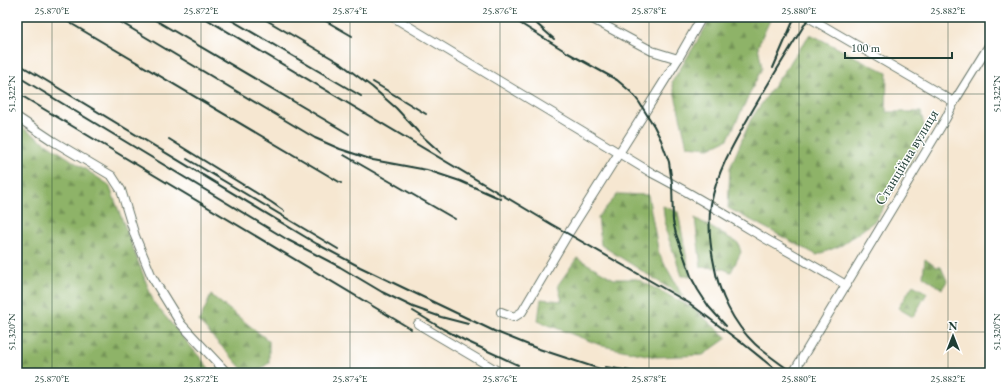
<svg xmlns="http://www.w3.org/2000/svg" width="1007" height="390" font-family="'EB Garamond',serif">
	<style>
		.forest { fill: url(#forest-firs); stroke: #56784e }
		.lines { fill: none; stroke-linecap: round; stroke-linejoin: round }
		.minor-casing { stroke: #6a786b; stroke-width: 10 }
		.minor { stroke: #fff; stroke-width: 8 }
		.rail { stroke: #1f3d34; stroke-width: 2 }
		.ticks { fill: none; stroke: #1f3d34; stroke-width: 1; stroke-opacity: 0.45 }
		.labels { text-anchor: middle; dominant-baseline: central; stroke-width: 3; stroke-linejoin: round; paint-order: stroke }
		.street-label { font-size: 15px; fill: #1f3d34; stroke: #fff }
		.neatline { fill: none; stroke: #1f3d34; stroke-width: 1.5 }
		.ticks-label { font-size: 10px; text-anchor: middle; fill: #1f3d34 }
	</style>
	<defs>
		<pattern id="forest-firs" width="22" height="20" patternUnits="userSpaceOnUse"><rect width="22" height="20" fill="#8eb368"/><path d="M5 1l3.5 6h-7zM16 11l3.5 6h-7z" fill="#739356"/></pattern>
	</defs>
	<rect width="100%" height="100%" fill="#fff"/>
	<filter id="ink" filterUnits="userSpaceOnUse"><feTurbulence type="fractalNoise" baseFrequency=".025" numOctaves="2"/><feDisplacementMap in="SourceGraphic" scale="8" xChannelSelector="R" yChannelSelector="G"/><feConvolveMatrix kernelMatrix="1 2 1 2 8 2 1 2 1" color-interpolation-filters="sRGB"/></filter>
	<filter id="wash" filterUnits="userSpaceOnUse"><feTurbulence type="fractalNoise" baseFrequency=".012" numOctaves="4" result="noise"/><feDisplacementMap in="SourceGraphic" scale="16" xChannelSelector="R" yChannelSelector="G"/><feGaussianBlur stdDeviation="0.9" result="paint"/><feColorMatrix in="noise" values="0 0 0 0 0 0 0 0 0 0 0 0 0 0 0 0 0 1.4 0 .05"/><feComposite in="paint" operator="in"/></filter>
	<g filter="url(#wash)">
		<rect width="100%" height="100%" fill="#f6e7d1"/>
		<!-- forest -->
		<g class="forest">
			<path d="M 712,17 L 769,17 L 771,18 L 758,46 L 762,68 L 728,139 L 709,148 L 687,146 L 672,82 Z"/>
			<path d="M 810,34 L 887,73 L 886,112 L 921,112 L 926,135 L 876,220 L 842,245 L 817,255 L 728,208 L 730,168 L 751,119 Z"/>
			<path d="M 17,124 L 109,185 L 154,303 L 213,373 L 17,373 Z"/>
			<path d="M 618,194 L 648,195 L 659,254 L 683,297 L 601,245 L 598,217 Z"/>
			<path d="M 663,206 L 678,212 L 690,276 L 682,276 L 666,231 Z"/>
			<path d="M 695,218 L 738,243 L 741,252 L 731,272 L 721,268 L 701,267 Z"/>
			<path d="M 577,258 L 614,279 L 637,279 L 693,308 L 727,338 L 703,355 L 656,357 L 603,346 L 538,321 L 541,299 L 562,301 L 558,285 Z"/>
			<path d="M 925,259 L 936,267 L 941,267 L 947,281 L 942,289 L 923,276 Z"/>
			<path d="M 913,285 L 927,293 L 913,317 L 898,308 Z"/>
			<path d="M 211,295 L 269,341 L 269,363 L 254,373 L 246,373 L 199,322 Z"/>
		</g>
	</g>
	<g filter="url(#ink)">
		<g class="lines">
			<defs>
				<g id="minor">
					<path d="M 393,17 L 652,173 C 691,193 728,216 766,239 C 793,254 819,269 846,285"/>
					<path d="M 589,17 L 652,51 L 678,59"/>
					<path d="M 808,17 L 954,102"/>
					<path d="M 17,117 L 53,141 L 112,176 L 121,190 L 135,236 L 152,277 L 181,324 L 227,373"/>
					<path d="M 501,312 L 514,317 L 522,312 L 568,234 L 645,112 L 678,59 L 702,17"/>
					<path d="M 418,324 L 501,373"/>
					<path d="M 793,373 L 903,190 L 946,118 L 954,102 L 990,44"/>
				</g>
			</defs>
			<!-- minor casing -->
			<use href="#minor" class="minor-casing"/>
			<!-- minor -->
			<use href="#minor" class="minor"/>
			<!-- rail -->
			<g class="rail">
				<path d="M 60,17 L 341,183"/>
				<path d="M 112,17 L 315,138 L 340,149 L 373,160 L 427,170 L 460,181 L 501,199"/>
				<path d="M 150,17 L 349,134"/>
				<path d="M 203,17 L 551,224 L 689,303 L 743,344"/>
				<path d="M 226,17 L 361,96"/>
				<path d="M 261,17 L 340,63 L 372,87 L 396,108 L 421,135 L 441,153"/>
				<path d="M 319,17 L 352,36"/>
				<path d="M 510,17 L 568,53 L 617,80 L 631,92 L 639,102 L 654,126 L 661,140 L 669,162 L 672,183 L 673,221 L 676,234 L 692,279 L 698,290 L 709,307 L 726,326"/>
				<path d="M 529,17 L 554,39"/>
				<path d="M 17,63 L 317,244 L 360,267 L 494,331 L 536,348 L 612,373"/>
				<path d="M 773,68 L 795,17"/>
				<path d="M 17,76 L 288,240 L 340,267 L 382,292 L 413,307 L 441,317 L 468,324"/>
				<path d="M 373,82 L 426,114"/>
				<path d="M 17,93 L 411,329"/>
				<path d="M 169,139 L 271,202 L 284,211"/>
				<path d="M 344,155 L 455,219"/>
				<path d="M 187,159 L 338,249"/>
				<path d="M 413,311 L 443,329 L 464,340 L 518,365"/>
				<path d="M 740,341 L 771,366 L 783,373"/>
				<path d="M 605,367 L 643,373"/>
				<path d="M 793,373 C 781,364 767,355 755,344 C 733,323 719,294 714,264 C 710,245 708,223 711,204 C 717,171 735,141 751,113 C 770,80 790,49 809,17"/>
			</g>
		</g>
	</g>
	<!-- ticks -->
	<path class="ticks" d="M 52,17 L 52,373M 201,17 L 201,373M 350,17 L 350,373M 500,17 L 500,373M 649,17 L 649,373M 799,17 L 799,373M 948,17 L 948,373M 17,94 L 990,94M 17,332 L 990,332"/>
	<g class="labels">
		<!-- street labels -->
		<g class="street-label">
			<text transform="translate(906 157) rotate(-59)">Станційна вулиця</text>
		</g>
	</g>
	<!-- margin -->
	<rect width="1007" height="390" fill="none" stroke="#fff" stroke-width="44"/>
	<!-- north arrow -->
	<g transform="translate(953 336)" stroke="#ffffff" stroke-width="3" paint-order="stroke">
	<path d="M0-3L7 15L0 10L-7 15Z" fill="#1f3d34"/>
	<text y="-6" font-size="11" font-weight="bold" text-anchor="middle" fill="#1f3d34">N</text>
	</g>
	<!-- scale -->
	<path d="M845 52v6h107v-6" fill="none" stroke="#1f3d34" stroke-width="2"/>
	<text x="851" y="52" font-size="12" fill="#1f3d34" stroke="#ffffff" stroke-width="3" paint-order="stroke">100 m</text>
	<rect x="22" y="22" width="963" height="346" class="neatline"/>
	<g class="ticks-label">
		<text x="52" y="14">25.870°E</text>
		<text x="201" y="14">25.872°E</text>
		<text x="350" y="14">25.874°E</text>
		<text x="500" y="14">25.876°E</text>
		<text x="649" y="14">25.878°E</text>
		<text x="799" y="14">25.880°E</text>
		<text x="948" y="14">25.882°E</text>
		<text transform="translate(11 94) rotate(-90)" y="4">51.322°N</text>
		<text transform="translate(996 94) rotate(-90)" y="4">51.322°N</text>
		<text transform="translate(11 332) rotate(-90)" y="4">51.320°N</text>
		<text transform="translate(996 332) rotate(-90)" y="4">51.320°N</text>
		<text x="52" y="382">25.870°E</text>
		<text x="201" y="382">25.872°E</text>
		<text x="350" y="382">25.874°E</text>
		<text x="500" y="382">25.876°E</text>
		<text x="649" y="382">25.878°E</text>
		<text x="799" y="382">25.880°E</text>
		<text x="948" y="382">25.882°E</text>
	</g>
</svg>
